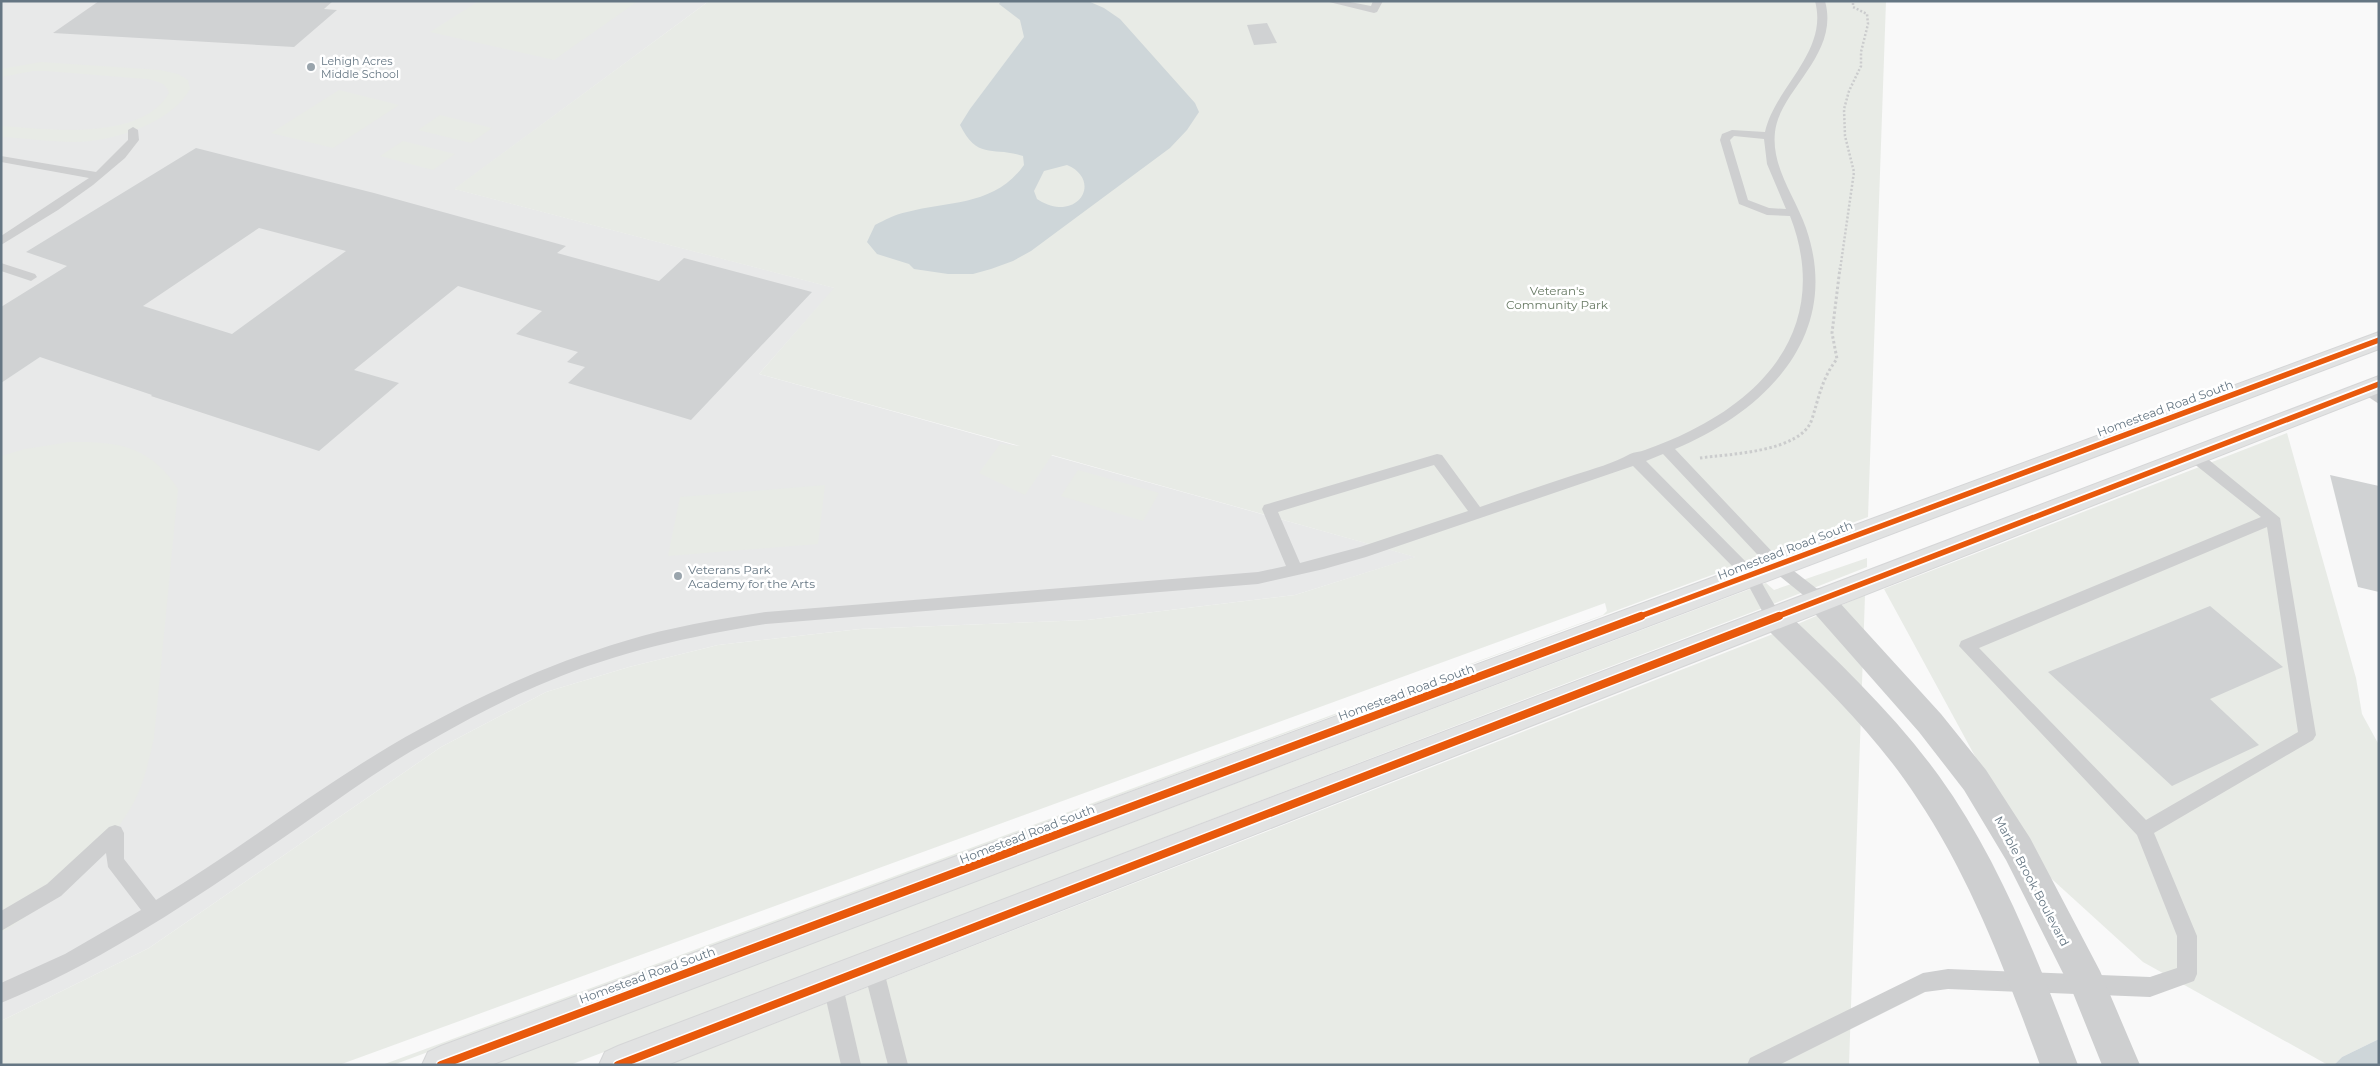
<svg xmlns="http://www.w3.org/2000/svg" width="2380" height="1066" font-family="Montserrat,sans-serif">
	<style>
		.built { fill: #e8e9e9 }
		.green { fill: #e8ebe6 }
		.water { fill: #ced6d9; fill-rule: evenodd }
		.building { fill: #d0d2d3; fill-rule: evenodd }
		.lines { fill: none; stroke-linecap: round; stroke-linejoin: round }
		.secondary-casing { stroke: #d5d6d7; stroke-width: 2 }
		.path-far1 { stroke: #cbcccd; stroke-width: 2.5; stroke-dasharray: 2 2; stroke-linecap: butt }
		.path { stroke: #cbcccd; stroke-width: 3; stroke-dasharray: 2.5 2.5; stroke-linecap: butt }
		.service { fill: #cecfd0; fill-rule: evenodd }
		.minor { fill: #cecfd0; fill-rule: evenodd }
		.secondary { fill: #e1e2e2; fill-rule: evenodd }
		.cycleway-far1-casing { stroke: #fff; stroke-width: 9 }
		.cycleway-casing { stroke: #fff; stroke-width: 11 }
		.cycleway-far1 { stroke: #e8590c; stroke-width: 5.5 }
		.cycleway { stroke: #e8590c; stroke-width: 8 }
		.poi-dot { fill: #99a4ac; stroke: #fff; stroke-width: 2 }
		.labels { text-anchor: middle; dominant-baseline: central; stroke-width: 5; stroke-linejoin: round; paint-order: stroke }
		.far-poi-label { font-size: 11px; fill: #657683; stroke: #fff; text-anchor: start }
		.park-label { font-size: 12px; fill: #687a64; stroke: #fff }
		.street-label { font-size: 12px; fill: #657683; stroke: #fff }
		.poi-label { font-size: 12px; fill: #657683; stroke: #fff; text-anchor: start }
	</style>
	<rect width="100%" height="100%" fill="#f9f9f9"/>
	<!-- built -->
	<path class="built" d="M 1,1 L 709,1 L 455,189 L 835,288 L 759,374 L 1416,557 L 1295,595 L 1087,620 L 860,629 L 718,645 L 629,667 L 546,692 L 441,747 L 149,948 L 1,1021 Z"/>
	<!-- green -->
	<g class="green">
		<path d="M 479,1 L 638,1 L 554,60 L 430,32 Z"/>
		<path d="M 709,1 L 1886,1 L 1868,517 L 393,1065 L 382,1065 L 1603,615 L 1607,611 L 1605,603 L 1594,607 L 339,1065 L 1,1065 L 1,1021 L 149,948 L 441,747 L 546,692 L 629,667 L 718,645 L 860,629 L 1087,620 L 1295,595 L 1415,557 L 1052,455 L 1025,495 L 979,473 L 1000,444 L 1020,446 L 759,374 L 834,288 L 454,189 Z"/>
		<path d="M 41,62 L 160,70 L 178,74 L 188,80 L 190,89 C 172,123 112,142 75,142 C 50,142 26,138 1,137 L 1,126 C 48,129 141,142 169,93 C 166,82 156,81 146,79 L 46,71 L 33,71 L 1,77 L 1,69 Z"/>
		<path d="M 339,90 L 399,105 L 333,148 L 271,133 Z"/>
		<path d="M 440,115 L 492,128 L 471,143 L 418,130 Z"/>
		<path d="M 403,141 L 455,154 L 433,170 L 380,156 Z"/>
		<path d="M 2287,433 L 2356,678 L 2362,714 L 2379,745 L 2379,1039 L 2342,1057 L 2334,1065 L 2328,1065 L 2143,962 L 2032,861 L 1884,589 Z"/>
		<path d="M 70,442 C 117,441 151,446 178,489 L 154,738 C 149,759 145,780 135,800 C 112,846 46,907 1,933 L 1,456 L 25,449 Z"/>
		<path d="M 1078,470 L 1159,493 L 1143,521 L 1061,496 Z"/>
		<path d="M 825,485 L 818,544 L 668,556 L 680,497 Z"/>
		<path d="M 1867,558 L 1867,567 L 1763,608 L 570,1065 L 491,1065 L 1766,583 L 1774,590 Z"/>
		<path d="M 1865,595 L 1849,1065 L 668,1065 L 1786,629 Z"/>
	</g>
	<!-- water -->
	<g class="water">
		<path d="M 1001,1 L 1088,1 L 1104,8 L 1120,19 L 1195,103 L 1199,112 L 1187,130 L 1170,148 L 1031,251 L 1013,261 L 991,269 L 973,274 L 948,274 L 914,269 L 909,264 L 877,254 L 867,242 L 875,225 C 885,220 895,214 907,212 C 950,201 995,206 1024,165 L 1023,156 C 993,146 978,161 960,125 L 970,109 L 1024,37 L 1020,20 L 999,4 ZM 1067,165 C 1096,177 1086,208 1059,207 C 1052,207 1043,203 1037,199 L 1034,191 L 1044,171 Z"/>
		<path d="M 2379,1039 L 2379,1065 L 2334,1065 L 2342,1057 Z"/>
	</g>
	<!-- building -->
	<g class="building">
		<path d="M 99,1 L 333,1 L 324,9 L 337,10 L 294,47 L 53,33 Z"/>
		<path d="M 1267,23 L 1277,43 L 1254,45 L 1247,25 Z"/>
		<path d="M 196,148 L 374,193 L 566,246 L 557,253 L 659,281 L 684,258 L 812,292 L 691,420 L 568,383 L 585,367 L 567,362 L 578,352 L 516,334 L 542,311 L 458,286 L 354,370 L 399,383 L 319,451 L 151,396 L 152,395 L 40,357 L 1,383 L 1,307 L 67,266 L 26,252 ZM 259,228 L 346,251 L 232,334 L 143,306 Z"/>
		<path d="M 2330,475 L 2379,486 L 2379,592 L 2358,587 Z"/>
		<path d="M 2210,606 L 2283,667 L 2210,699 L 2259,745 L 2172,786 L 2048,672 Z"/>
	</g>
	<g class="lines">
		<defs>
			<g id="secondary">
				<path d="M 2379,332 L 2379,349 L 491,1065 L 422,1065 L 428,1052 L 441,1046 Z"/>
				<path d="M 2379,376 L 2379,393 L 667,1065 L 599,1065 L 605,1052 L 618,1046 Z"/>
			</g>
		</defs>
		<!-- secondary casing -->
		<use href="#secondary" class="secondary-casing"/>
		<!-- path-far1 -->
		<path class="path-far1" d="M 1840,270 L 1854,172 L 1845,136 L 1844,109 L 1849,91 L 1861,66 L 1861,52 L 1868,24 L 1867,14 L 1853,7 L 1853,1"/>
		<!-- path -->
		<path class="path" d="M 1700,458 C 1729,454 1802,452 1812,419 C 1819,397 1822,378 1837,359 L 1832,333 L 1840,268"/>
		<!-- service -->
		<g class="service">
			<path d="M 1325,1 L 1345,1 L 1371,6 L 1373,1 L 1383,1 L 1377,12 L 1374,13 Z"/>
			<path d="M 1815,1 L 1825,1 C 1840,55 1780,89 1775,132 C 1771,167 1795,196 1806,228 C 1843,335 1766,411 1675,449 L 1781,561 L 1825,595 L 1827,599 L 1825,603 L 1819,605 L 1813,603 L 1771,569 L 1663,454 L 1646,461 L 1755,571 L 1782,618 L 1780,622 L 1774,624 L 1768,622 L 1745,579 L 1633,466 L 1366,557 L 1324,569 L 1258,584 L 766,624 C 692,636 618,652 549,681 C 509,697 470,718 433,739 C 388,763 347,793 306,822 C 209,889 111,958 1,1003 L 1,983 L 65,954 L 141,910 L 108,867 L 106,853 L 61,896 L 1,931 L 1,911 L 47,884 L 109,827 L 115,825 L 121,827 L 124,833 L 124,859 L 156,900 C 246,846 328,779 420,729 C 485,693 554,662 625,641 C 671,627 719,619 766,612 L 1258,572 L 1286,566 L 1262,509 L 1264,505 L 1437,454 L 1442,455 L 1480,507 C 1511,496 1543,485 1574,475 C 1593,469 1614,463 1630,454 C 1634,452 1640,452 1645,450 C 1660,444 1675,439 1690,431 C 1778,388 1828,314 1790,216 L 1767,215 L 1739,204 L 1720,140 L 1722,134 L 1732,130 L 1765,132 C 1775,87 1829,52 1815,1 ZM 1734,136 L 1764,139 L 1767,164 L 1786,209 L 1769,208 L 1748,200 L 1730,140 ZM 1434,465 L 1468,511 L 1360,547 L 1300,563 L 1278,512 Z"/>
			<path d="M 133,127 L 138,130 L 139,140 L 125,158 L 93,185 L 58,210 L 1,245 L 1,236 L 89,178 L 1,162 L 1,156 L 96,172 L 128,140 L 128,130 Z"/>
			<path d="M 1,263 L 35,274 L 37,277 L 31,281 L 1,271 Z"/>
			<path d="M 2365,385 L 2379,393 L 2379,404 L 2358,390 L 2360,387 Z"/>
			<path d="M 2193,450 L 2198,451 L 2280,518 L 2316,735 L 2313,740 L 2154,833 L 2197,936 L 2197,974 L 2194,981 L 2150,997 L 1948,989 L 1925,992 L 1779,1065 L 1747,1065 L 1750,1058 L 1923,973 L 1948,969 L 2150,977 L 2177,968 L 2177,936 L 2137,835 L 1959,646 L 1961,641 L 2261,517 L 2188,459 L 2186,455 L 2188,451 ZM 2267,527 L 2298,732 L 2146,820 L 1979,648 Z"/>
			<path d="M 873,958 L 880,960 L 883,967 L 908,1065 L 888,1065 L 863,967 L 866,960 Z"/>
			<path d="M 832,972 L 839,975 L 842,982 L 861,1065 L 841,1065 L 822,982 L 825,975 Z"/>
		</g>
		<!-- minor -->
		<g class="minor">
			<path d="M 1819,588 L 1829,591 L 1941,714 L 1986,770 L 2030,838 L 2100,971 L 2140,1065 L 2102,1065 L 2073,993 L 2006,860 L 1964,790 L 1919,732 L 1809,607 L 1805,599 L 1809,591 Z"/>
			<path d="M 1774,607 L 1784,610 C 1839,662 1894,714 1939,776 C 2001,862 2040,966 2078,1065 L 2040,1065 C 2006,973 1972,880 1917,798 C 1875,733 1818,680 1764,626 L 1759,618 L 1764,610 Z"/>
		</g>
		<!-- secondary -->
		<use href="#secondary" class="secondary"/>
		<defs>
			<g id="cycleway-far1">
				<path d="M 1638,617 L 2379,340"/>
				<path d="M 1776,617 L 2379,384"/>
			</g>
			<g id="cycleway">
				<path d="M 441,1065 L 1641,616"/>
				<path d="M 618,1065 L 1779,616"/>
			</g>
		</defs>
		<!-- cycleway-far1 casing -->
		<use href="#cycleway-far1" class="cycleway-far1-casing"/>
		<!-- cycleway casing -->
		<use href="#cycleway" class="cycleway-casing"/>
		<!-- cycleway-far1 -->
		<use href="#cycleway-far1" class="cycleway-far1"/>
		<!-- cycleway -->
		<use href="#cycleway" class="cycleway"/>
	</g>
	<!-- markers -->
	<g class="poi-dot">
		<circle cx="311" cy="67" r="5"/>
		<circle cx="678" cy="576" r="5"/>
	</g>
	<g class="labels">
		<!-- far-poi labels -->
		<g class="far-poi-label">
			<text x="321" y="61">Lehigh Acres<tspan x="321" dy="13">Middle School</tspan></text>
		</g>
		<!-- park labels -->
		<g class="park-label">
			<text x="1557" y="290">Veteran's<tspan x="1557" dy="14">Community Park</tspan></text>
		</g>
		<!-- street labels -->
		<g class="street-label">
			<text transform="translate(2165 408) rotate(-20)">Homestead Road South</text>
			<text transform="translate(1785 550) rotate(-21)">Homestead Road South</text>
			<text transform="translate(1406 692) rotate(-20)">Homestead Road South</text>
			<text transform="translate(1027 834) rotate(-21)">Homestead Road South</text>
			<text transform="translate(2032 881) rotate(62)">Marble Brook Boulevard</text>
			<text transform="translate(647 975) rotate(-20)">Homestead Road South</text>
		</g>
		<!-- poi labels -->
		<g class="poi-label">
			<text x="688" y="569">Veterans Park<tspan x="688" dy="14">Academy for the Arts</tspan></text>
		</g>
	</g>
	<!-- border -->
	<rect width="2380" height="1066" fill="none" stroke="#657683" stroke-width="5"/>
</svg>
